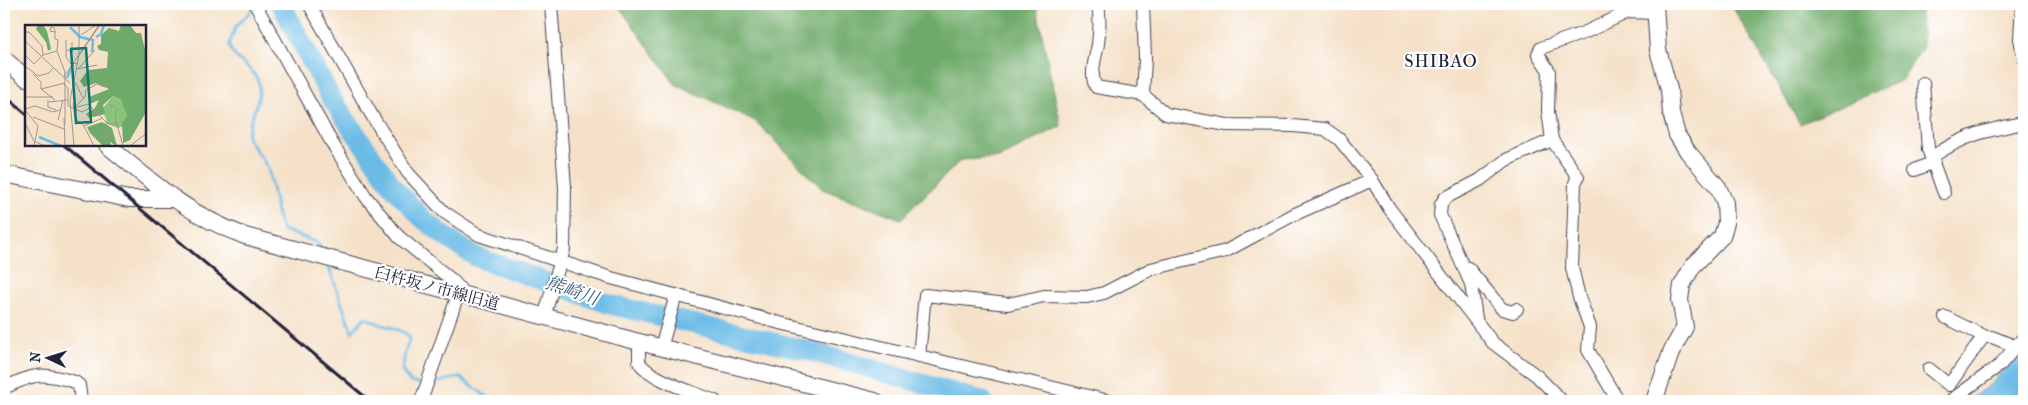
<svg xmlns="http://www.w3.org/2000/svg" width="2028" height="405" font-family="'IM FELL French Canon','Noto Serif JP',serif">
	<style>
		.forest { fill: #6eaa69; stroke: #486652 }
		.water { fill: #6bbbe6; stroke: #466e90 }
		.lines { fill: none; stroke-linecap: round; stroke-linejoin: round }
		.stream { stroke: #6bbbe6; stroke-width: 3 }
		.river { stroke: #6bbbe6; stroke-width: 20 }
		.minor-casing { stroke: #423f50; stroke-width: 14 }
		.tertiary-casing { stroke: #423f50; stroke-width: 18 }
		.minor { stroke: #fff; stroke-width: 12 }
		.tertiary { stroke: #fff; stroke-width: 16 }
		.rail { stroke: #22223b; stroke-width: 3 }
		.labels { text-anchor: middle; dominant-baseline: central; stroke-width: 4.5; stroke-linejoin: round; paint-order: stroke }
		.street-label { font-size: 16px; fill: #22223b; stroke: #fff }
		.neighbourhood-label { font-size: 18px; letter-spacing: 1px; fill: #22223b; stroke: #fff }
		.water-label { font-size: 18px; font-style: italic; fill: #3f5f7f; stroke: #fff }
		.inset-river { fill: none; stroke: #6bbbe6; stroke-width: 2.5 }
		.inset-road { fill: none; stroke: #a19590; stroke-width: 1 }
		.view { fill: #0f766e; fill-opacity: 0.15; stroke: #0f766e; stroke-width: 2.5 }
		.inset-edge { fill: none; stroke: #22223b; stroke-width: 2.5 }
	</style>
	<rect width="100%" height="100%" fill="#fff"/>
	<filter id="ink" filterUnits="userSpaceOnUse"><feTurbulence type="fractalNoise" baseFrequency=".02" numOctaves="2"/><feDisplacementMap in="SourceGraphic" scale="10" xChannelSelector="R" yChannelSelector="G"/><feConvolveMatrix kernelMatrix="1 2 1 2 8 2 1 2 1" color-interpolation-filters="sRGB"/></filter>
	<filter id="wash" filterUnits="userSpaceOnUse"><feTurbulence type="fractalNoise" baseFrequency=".0096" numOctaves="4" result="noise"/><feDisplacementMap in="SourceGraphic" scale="20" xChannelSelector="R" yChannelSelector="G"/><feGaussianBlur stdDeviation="1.12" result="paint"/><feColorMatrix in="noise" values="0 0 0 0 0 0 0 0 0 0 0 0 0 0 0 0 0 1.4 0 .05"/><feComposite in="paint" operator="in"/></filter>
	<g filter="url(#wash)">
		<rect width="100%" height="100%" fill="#f5e1c8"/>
		<!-- forest -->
		<g class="forest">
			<path d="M 617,4 L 1036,4 L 1061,126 L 999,158 L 961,160 L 901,219 L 822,189 L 755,121 L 675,84 Z"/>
			<path d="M 1353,4 L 1469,4 L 1370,8 Z"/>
			<path d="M 1731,4 L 1921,4 L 1923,47 L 1902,80 L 1800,124 Z"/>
		</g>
		<!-- water -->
		<path class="water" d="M 2024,348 L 2024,401 L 1966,401 L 1990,385 Z"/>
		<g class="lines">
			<!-- stream -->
			<g class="stream">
				<path d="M 251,11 L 236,26 L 229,45 C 233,61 256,68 259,84 C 261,103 248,120 247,137 L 268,168 L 279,222 L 283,230 L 318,243 L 321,250"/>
				<path d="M 328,265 L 352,332 L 365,317 C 381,328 397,325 410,337 L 405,353 L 402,371 L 410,382 L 422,384"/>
				<path d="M 431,384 L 459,377 L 493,401"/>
			</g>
			<!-- river -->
			<path class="river" d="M 281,4 L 331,98 L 393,187 L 422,218 L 447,238 L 476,257 L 612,305 L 806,350 L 983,401"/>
		</g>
	</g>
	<g filter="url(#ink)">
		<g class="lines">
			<defs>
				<g id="minor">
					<path d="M 255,4 L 332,143 L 366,197 L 399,237 L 453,281 L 460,289 L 421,401"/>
					<path d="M 309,4 L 371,114 L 408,173 L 444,212 L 479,235 L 611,278 L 780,323 L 1109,401"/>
					<path d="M 1098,4 C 1100,17 1100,30 1098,44 C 1096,57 1089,74 1096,87 L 1143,95 L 1166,114 L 1193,119 L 1227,125 L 1293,126 L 1325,129 L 1339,139 L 1372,180 L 1389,208 L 1493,343 L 1537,376 L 1562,401"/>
					<path d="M 1617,4 L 1628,12"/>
					<path d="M 2022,4 L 2020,39 L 2024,59"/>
					<path d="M 1923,83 L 1928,149 L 1944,193"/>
					<path d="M 1143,95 L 1145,58 L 1143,4"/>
					<path d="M 1932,157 C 1964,135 1987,130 2024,123"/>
					<path d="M 1915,170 L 1934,162"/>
					<path d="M 1468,268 L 1502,309 L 1513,312 L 1517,309"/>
					<path d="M 544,317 L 564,249 L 565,187 L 551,4"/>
					<path d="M 1945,317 L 1986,337 L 1992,337 L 2017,347"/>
					<path d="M 1476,318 L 1471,284 L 1440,215 L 1441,204 L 1445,198 L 1480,180 L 1506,160 L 1552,140"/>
					<path d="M 639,342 L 639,362 C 649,379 696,393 715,401"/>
					<path d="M 661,348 L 676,295"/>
					<path d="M 919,356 L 925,295 L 1008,304 L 1044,296 L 1087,297 L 1104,293 L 1151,269 L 1226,251 L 1293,215 L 1372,180"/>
					<path d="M 1929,369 L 1949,385 L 1984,336"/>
					<path d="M 4,388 C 36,373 42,372 75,382 L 79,385 L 81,401"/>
					<path d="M 1618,401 L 1588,350 L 1590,327 L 1579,297 L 1572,268 L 1575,183 L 1578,177 L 1552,140 L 1548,111 L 1549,71 L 1538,54 L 1541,48 L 1586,32 L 1628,12 L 1655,13"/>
					<path d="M 1950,401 L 2000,365 L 2024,337"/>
				</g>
				<g id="tertiary">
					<path d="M 4,59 L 26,78"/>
					<path d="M 107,145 C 153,183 188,215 245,236 L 639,342 L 875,401"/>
					<path d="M 4,174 L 129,199 L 171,199"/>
					<path d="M 1654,401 L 1672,350 L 1685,327 L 1680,300 L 1682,285 L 1693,266 L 1722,236 L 1726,223 L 1725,203 L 1718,187 L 1688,152 L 1677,135 L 1671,113 L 1669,89 L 1658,50 L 1655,4"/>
				</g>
			</defs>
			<!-- minor casing -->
			<use href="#minor" class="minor-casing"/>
			<!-- tertiary casing -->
			<use href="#tertiary" class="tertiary-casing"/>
			<!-- minor -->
			<use href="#minor" class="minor"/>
			<!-- tertiary -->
			<use href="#tertiary" class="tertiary"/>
			<!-- rail -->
			<g class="rail">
				<path d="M 4,95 L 26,114"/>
				<path d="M 64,145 L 370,401"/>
			</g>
		</g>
	</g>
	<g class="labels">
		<!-- street labels -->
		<g class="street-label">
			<text transform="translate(437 288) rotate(15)">臼杵坂ノ市線旧道</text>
		</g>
		<!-- neighbourhood labels -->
		<g class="neighbourhood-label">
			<text x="1441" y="61">SHIBAO</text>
		</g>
		<!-- water labels -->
		<g class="water-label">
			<text transform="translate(572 291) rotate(19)">熊崎川</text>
		</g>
	</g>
	<!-- overview -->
	<g transform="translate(25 25)">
		<rect width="121" height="121" fill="#f5e1c8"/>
		<path d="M 88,71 L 97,76 L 102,91 L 98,101 L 93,103 L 83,99 L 77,84 Z" fill="#88c479"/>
		<path d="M 13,0 L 18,0 L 22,6 L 26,24 L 23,26 L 21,17 L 11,4 ZM 96,0 L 105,0 L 111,8 L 116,8 L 121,29 L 121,87 L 105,115 L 98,118 L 97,98 L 102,91 L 96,75 L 88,71 L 78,80 L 80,89 L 64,93 L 61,89 L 70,83 L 74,75 L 65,79 L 64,72 L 84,64 L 71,58 L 59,62 L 55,56 L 63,45 L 82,43 L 83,27 L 74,25 L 72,21 L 76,19 L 76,10 L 84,3 L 94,6 ZM 77,97 L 87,103 L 92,121 L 85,117 L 86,121 L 78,121 L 65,108 L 62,102 Z" fill="#6eaa69"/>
		<path class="inset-river" d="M 45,2 L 55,12 L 68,15 L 67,27M 71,12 L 76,9 L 79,0M 42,53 L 48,39M 14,112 L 36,121"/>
		<path class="inset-road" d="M 0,7 L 4,7 L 17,21 L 18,30M 30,7 L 25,6 L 26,2 L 28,2 L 30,5 L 30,14 L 33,15 L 32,26 L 40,47 L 39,52M 56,10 L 71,0M 41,15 L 41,32 L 46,39 L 53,38M 0,16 L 45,58M 42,25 L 47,27 L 47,17M 55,29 L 75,0M 0,30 L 9,39 L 18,30 L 32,26M 0,41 L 13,51 L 24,48 L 28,43M 52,44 L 72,40M 53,44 L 70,25M 8,49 L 16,57 L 16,64M 50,57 L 58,73M 39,59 L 43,63 L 43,81 L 57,87 L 65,83M 61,65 L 72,59 L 80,62 L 84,56M 0,72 L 28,72M 23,75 L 23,82 L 31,85M 30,75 L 16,64 L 40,58M 24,77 L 42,75M 48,78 L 50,93 L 59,101 L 69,121M 84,79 L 92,84 L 90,92 L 98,121M 49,83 L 63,79 L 83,99 L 92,99M 49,83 L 60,72 L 61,65M 0,84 L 10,81 L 28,87 L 35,85M 0,85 L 13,101 L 9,121M 8,92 L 39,104M 39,93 L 40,121M 33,95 L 38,75M 81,96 L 83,110 L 78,108 L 85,114M 0,98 L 9,116 L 20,121M 40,100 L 40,50 L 74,0M 59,101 L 78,93M 49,121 L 45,75 L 54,30 L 54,0M 105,121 L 122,108"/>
		<path class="view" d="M 61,23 L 66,97 L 51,98 L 46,24 Z"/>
		<rect width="121" height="121" class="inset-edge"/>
	</g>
	<!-- margin -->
	<rect width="2028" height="405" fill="none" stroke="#fff" stroke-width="20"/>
	<!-- north arrow -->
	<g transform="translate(48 358) rotate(274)" stroke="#ffffff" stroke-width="4" paint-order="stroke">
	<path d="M0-4L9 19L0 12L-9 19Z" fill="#22223b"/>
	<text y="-8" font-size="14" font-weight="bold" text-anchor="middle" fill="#22223b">N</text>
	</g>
</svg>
